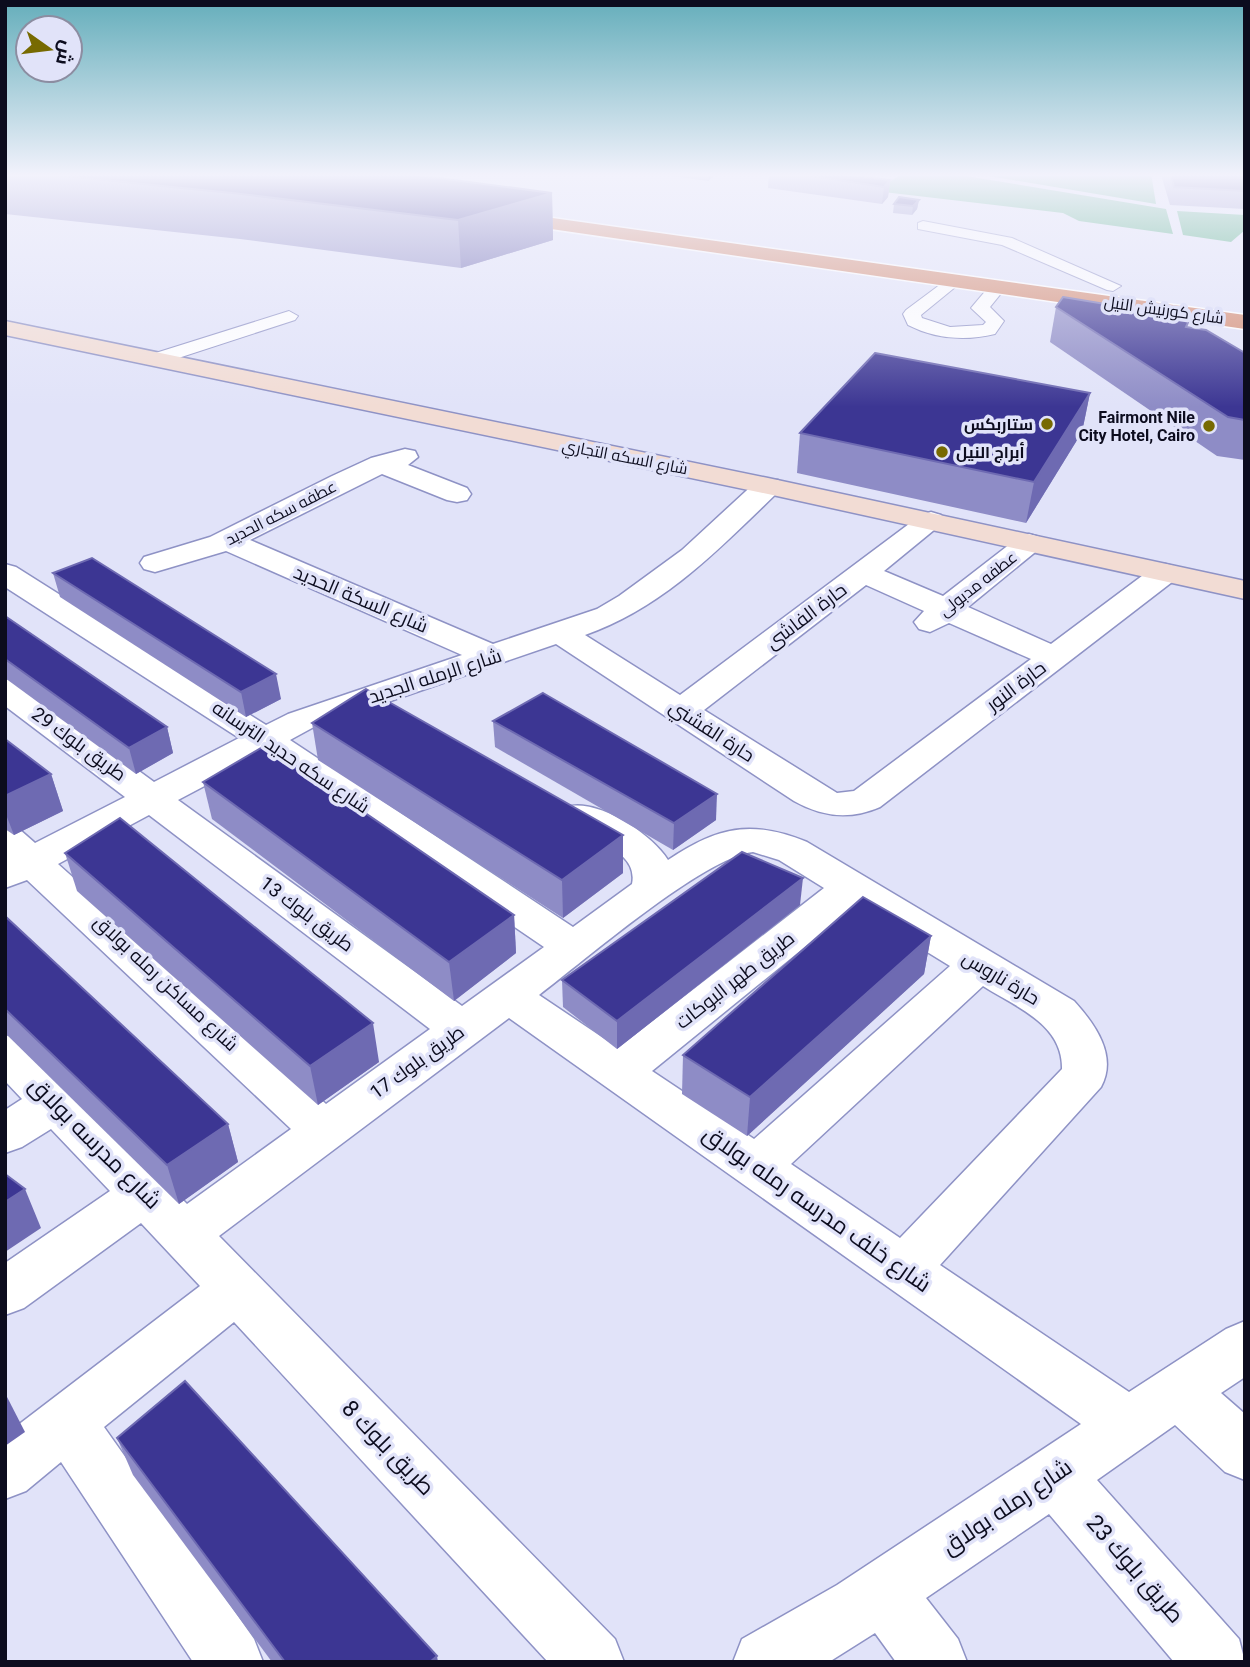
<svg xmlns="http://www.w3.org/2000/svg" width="1250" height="1667" font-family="Roboto,Cairo,sans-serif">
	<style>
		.water { fill: #40a677 }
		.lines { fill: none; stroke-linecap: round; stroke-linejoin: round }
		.lane-casing { stroke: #8e92c5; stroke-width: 2 }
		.street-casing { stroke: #8e92c5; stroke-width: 3 }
		.secondary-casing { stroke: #8e92c5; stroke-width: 3 }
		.highway-casing { stroke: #fff; stroke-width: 3 }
		.lane { fill: #fff; fill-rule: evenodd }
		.street { fill: #fff; fill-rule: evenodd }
		.secondary { fill: #f2dcd4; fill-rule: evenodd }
		.highway { fill: #d48a6f; fill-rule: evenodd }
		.wall { fill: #8e8cc6 }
		.shaded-wall { fill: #6e6ab2 }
		.building { fill: #3c3693; stroke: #6e6ab2; stroke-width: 2 }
		.poi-dot { fill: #776a01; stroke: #e1e3f9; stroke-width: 2.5 }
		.labels { text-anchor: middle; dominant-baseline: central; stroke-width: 7; stroke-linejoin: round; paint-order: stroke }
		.far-street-label { font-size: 16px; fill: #0c0c1e; stroke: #e1e3f9 }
		.far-poi-label { font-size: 16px; font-weight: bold; fill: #0c0c1e; stroke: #e1e3f9; text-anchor: end }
		.street-label { font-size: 19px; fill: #0c0c1e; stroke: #e1e3f9 }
		.near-street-label { font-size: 23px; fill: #0c0c1e; stroke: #e1e3f9 }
	</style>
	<rect width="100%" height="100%" fill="#e1e3f9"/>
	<!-- water -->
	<g class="water">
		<path d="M 903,173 L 948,173 L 1166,209 L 1173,234 L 1079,221 L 1063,213 L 875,191 Z"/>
		<path d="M 971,173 L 1151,173 L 1156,204 Z"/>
		<path d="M 1177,211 L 1245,215 L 1245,230 L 1231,242 L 1183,235 Z"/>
	</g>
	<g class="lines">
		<defs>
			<g id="lane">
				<path d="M 923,221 L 1012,238 L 1121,286 L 1113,291 L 1107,290 L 1002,245 L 918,229 L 918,223 Z"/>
				<path d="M 953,275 L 959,276 L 959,284 L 921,315 L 922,318 L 950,327 L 983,325 L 986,322 L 971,308 L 993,282 L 999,281 L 1007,286 L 990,307 L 1004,321 L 995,334 C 966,341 935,339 908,325 L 903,314 L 906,310 Z"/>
				<path d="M 289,311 L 298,316 L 295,320 L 160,364 L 146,364 L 144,360 L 146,356 Z"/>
			</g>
			<path id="street" d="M 405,449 L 415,451 L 418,457 L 408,465 L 467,488 L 471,494 L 467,500 L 457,502 L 447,500 L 382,474 L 250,540 L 493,644 L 597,609 L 619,596 L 682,550 L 758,480 L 778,480 L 782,486 L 778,492 C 720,548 663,608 585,635 L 680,695 L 921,515 L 931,512 L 941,515 L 945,521 L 884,571 L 943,596 L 1019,537 L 1029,534 L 1039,537 L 1044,543 L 1039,549 L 968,607 L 1051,644 L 1154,567 L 1165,564 L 1176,567 L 1180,573 L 1176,579 L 880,807 C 850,820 822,817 794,801 L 556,644 L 312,728 L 290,740 L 573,927 L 632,884 C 640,845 576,840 560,815 L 566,807 C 597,798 651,833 668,860 C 717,827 751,819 807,842 L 1074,1001 C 1095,1024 1118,1056 1101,1087 L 940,1265 L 1129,1392 L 1226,1329 L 1245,1321 L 1245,1377 L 1221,1393 L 1245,1414 L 1245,1480 L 1225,1472 L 1175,1425 L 1097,1480 L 1239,1639 L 1245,1662 L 1174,1662 L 1049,1514 L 926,1598 L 958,1639 L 967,1662 L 896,1662 L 875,1633 L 829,1662 L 733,1662 L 742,1639 L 837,1585 L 1081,1424 L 509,1018 L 219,1236 L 615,1639 L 624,1662 L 548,1662 L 234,1322 L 104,1427 L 254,1639 L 263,1662 L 193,1662 L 61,1462 L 26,1491 L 5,1499 L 5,1435 L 200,1286 L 141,1223 L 24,1308 L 5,1315 L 5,1263 L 110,1191 L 51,1129 L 22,1147 L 5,1153 L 5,1110 L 22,1099 L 5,1081 L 5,1035 L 21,1040 L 187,1204 L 291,1129 L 27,880 L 5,888 L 5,826 L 19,829 L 35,843 L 125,797 L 5,706 L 5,679 L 17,682 L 154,782 L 239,738 L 5,587 L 5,564 L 16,567 L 266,725 L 288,714 L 462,655 L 226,551 L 155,572 L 144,569 L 140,563 L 144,557 L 210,537 L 332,476 L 371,458 ZM 866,585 L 924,611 L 914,622 L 919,629 L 930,632 L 949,623 L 1031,659 L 854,791 L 837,793 L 704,710 ZM 263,755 L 544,947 L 462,1006 L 178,800 ZM 149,815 L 430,1029 L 326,1104 L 58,864 ZM 753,852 L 779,860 L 824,888 L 618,1048 L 539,995 C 584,961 704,857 753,852 ZM 854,907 L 950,966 L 754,1139 L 652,1071 ZM 983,986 C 1016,1007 1063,1024 1062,1069 L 900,1238 L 791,1164 Z"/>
			<path id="secondary" d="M 5,321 L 768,478 L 1245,581 L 1245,599 L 768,494 L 5,335 Z"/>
			<path id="highway" d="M 502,211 L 1245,315 L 1245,329 L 495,221 L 492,217 Z"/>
		</defs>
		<!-- lane casing -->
		<use href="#lane" class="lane-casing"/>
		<!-- street casing -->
		<use href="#street" class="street-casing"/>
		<!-- secondary casing -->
		<use href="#secondary" class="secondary-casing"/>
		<!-- highway casing -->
		<use href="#highway" class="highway-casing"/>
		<!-- lane -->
		<use href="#lane" class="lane"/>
		<!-- street -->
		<use href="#street" class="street"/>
		<!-- secondary -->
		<use href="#secondary" class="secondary"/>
		<!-- highway -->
		<use href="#highway" class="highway"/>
	</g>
	<!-- wall -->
	<g class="wall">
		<path d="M 5,173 L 402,173 L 552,193 L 553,240 L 461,268 L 240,239 L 5,214 Z"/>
		<path d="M 651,173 L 714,173 L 714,176 L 708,181 Z"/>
		<path d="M 769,173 L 834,173 L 890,180 L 888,197 L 882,204 L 768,188 Z"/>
		<path d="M 1163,173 L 1245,173 L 1245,209 L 1170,205 L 1162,178 Z"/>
		<path d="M 919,200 L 917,209 L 912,215 L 893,213 L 894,204 Z"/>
		<path d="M 1056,307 L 1188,327 L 1245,353 L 1245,460 L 1217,456 L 1050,342 Z"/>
		<path d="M 1090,393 L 1082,432 L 1026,523 L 797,473 L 800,433 Z"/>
		<path d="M 53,573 L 281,699 L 246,717 L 60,597 Z"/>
		<path d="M 5,616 L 167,727 L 173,753 L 136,774 L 5,678 Z"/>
		<path d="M 493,721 L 716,820 L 673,850 L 495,747 Z"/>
		<path d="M 312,723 L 623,873 L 563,918 L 318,760 Z"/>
		<path d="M 5,739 L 51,774 L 63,811 L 14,835 L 5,829 Z"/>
		<path d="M 203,782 L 514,915 L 516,953 L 454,1001 L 212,819 Z"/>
		<path d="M 65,853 L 379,1062 L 318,1105 L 77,891 Z"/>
		<path d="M 800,905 L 617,1049 L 563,1007 L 562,980 Z"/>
		<path d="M 5,916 L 228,1124 L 238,1162 L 179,1204 L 5,1033 Z"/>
		<path d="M 931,936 L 924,974 L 747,1136 L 682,1094 L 683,1055 Z"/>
		<path d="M 117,1438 L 438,1662 L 272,1662 L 133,1475 Z"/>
	</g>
	<!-- shaded-wall -->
	<g class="shaded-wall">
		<path d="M 708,173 L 714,173 L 714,176 L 708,181 Z"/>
		<path d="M 890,180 L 888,197 L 882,204 L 884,187 Z"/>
		<path d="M 552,193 L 553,240 L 461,268 L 458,220 Z"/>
		<path d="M 919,200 L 917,209 L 912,215 L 913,206 Z"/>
		<path d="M 1090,393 L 1082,432 L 1026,523 L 1034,482 Z"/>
		<path d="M 276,674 L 281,699 L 246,717 L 241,692 Z"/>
		<path d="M 167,727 L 173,753 L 136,774 L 129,748 Z"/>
		<path d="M 51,774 L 63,811 L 14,835 L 5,812 L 5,796 Z"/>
		<path d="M 717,794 L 716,820 L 673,850 L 674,823 Z"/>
		<path d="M 623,835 L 623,873 L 563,918 L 562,880 Z"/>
		<path d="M 803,878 L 800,905 L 617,1049 L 617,1021 Z"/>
		<path d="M 514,915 L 516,953 L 454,1001 L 449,962 Z"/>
		<path d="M 931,936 L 924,974 L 747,1136 L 750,1097 Z"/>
		<path d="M 373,1023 L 379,1062 L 318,1105 L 310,1066 Z"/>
		<path d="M 228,1124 L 238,1162 L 179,1204 L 167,1165 Z"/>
		<path d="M 25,1189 L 41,1228 L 5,1252 L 5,1202 Z"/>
		<path d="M 6,1395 L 25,1432 L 5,1446 L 5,1396 Z"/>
		<path d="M 437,1656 L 438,1662 L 430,1662 Z"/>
	</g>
	<!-- building -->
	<g class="building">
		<path d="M 33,173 L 402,173 L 552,193 L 458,220 L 232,193 Z"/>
		<path d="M 789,173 L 834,173 L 890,180 L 884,187 Z"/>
		<path d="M 1170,173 L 1245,173 L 1245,191 L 1174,187 Z"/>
		<path d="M 899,197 L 919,200 L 913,206 L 894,204 Z"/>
		<path d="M 1063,297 L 1190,318 L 1186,327 L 1206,330 L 1245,353 L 1245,420 L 1228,417 L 1056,307 Z"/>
		<path d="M 875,353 L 1090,393 L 1034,482 L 800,433 Z"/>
		<path d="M 92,558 L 276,674 L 241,692 L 53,573 Z"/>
		<path d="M 5,616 L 167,727 L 129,748 L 5,659 Z"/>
		<path d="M 366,689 L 623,835 L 562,880 L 312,723 Z"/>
		<path d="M 543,693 L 717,794 L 674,823 L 493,721 Z"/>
		<path d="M 5,739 L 51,774 L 5,796 Z"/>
		<path d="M 266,745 L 514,915 L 449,962 L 203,782 Z"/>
		<path d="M 120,818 L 373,1023 L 310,1066 L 65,853 Z"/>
		<path d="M 742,852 L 803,878 L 617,1021 L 562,980 Z"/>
		<path d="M 863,897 L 931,936 L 750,1097 L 683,1055 Z"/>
		<path d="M 5,916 L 228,1124 L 167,1165 L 5,1009 Z"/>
		<path d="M 5,1174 L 25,1189 L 5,1202 Z"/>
		<path d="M 185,1381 L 437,1656 L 430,1662 L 285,1662 L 117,1438 Z"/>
	</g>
	<!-- sky -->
	<linearGradient id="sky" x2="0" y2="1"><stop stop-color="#65aebb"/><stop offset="0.43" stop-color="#f2f2fc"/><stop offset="1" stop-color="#f2f2fc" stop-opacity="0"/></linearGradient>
	<rect width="1250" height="407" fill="url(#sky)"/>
	<!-- markers -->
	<g class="poi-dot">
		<circle cx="1047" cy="424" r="7"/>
		<circle cx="1209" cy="426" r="7"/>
		<circle cx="942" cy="452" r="7"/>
	</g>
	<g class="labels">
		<!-- far-street labels -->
		<g class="far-street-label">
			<text transform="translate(1164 310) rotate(8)">شارع كورنيش النيل</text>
			<text transform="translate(625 457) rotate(11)">شارع السكه التجاري</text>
			<text transform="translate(281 513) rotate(-27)">عطفه سكه الحديد</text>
			<text transform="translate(978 584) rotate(-38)">عطفه مدبولى</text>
		</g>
		<!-- far-poi labels -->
		<g class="far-poi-label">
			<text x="1195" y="417">Fairmont Nile<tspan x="1195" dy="18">City Hotel, Cairo</tspan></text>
			<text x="1033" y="424">ستاربكس</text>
			<text x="956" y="452" text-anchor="start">أبراج النيل</text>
		</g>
		<!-- street labels -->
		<g class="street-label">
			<text transform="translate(361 599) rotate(23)">شارع السكة الحديد</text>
			<text transform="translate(806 616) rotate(-37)">حارة الفاشى</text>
			<text transform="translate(435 676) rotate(-18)">شارع الرمله الجديد</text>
			<text transform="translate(1016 686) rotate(-37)">حارة النور</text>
			<text transform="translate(712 731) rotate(33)">حارة الفشني</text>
			<text transform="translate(79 744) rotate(36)">طريق بلوك 29</text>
			<text transform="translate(291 757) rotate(34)">شارع سكه حديد الترسانه</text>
			<text transform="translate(307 914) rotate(37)">طريق بلوك 13</text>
			<text transform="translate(1001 978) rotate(31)">حارة ناروس</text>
			<text transform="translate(735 980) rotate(-38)">طريق طهر البوكات</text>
			<text transform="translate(166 983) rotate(43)">شارع مساكن رمله بولاق</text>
			<text transform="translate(417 1062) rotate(-36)">طريق بلوك 17</text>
		</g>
		<!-- near-street labels -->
		<g class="near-street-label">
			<text transform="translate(95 1143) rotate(45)">شارع مدرسه بولاق</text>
			<text transform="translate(817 1209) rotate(35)">شارع خلف مدرسه رمله بولاق</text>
			<text transform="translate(388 1448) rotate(46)">طريق بلوك 8</text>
			<text transform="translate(1007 1507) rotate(-34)">شارع رمله بولاق</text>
			<text transform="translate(1135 1569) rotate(49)">طريق بلوك 23</text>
		</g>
	</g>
	<!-- border -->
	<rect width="1250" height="1667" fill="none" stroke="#0c0c1e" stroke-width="14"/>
	<!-- north arrow -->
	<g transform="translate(49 49) rotate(104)"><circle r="33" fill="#e1e3f9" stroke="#8c8da1" stroke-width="2"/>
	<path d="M0-5L12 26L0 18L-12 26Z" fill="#776a01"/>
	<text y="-10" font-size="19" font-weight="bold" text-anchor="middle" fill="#0c0c1e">ش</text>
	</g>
</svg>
